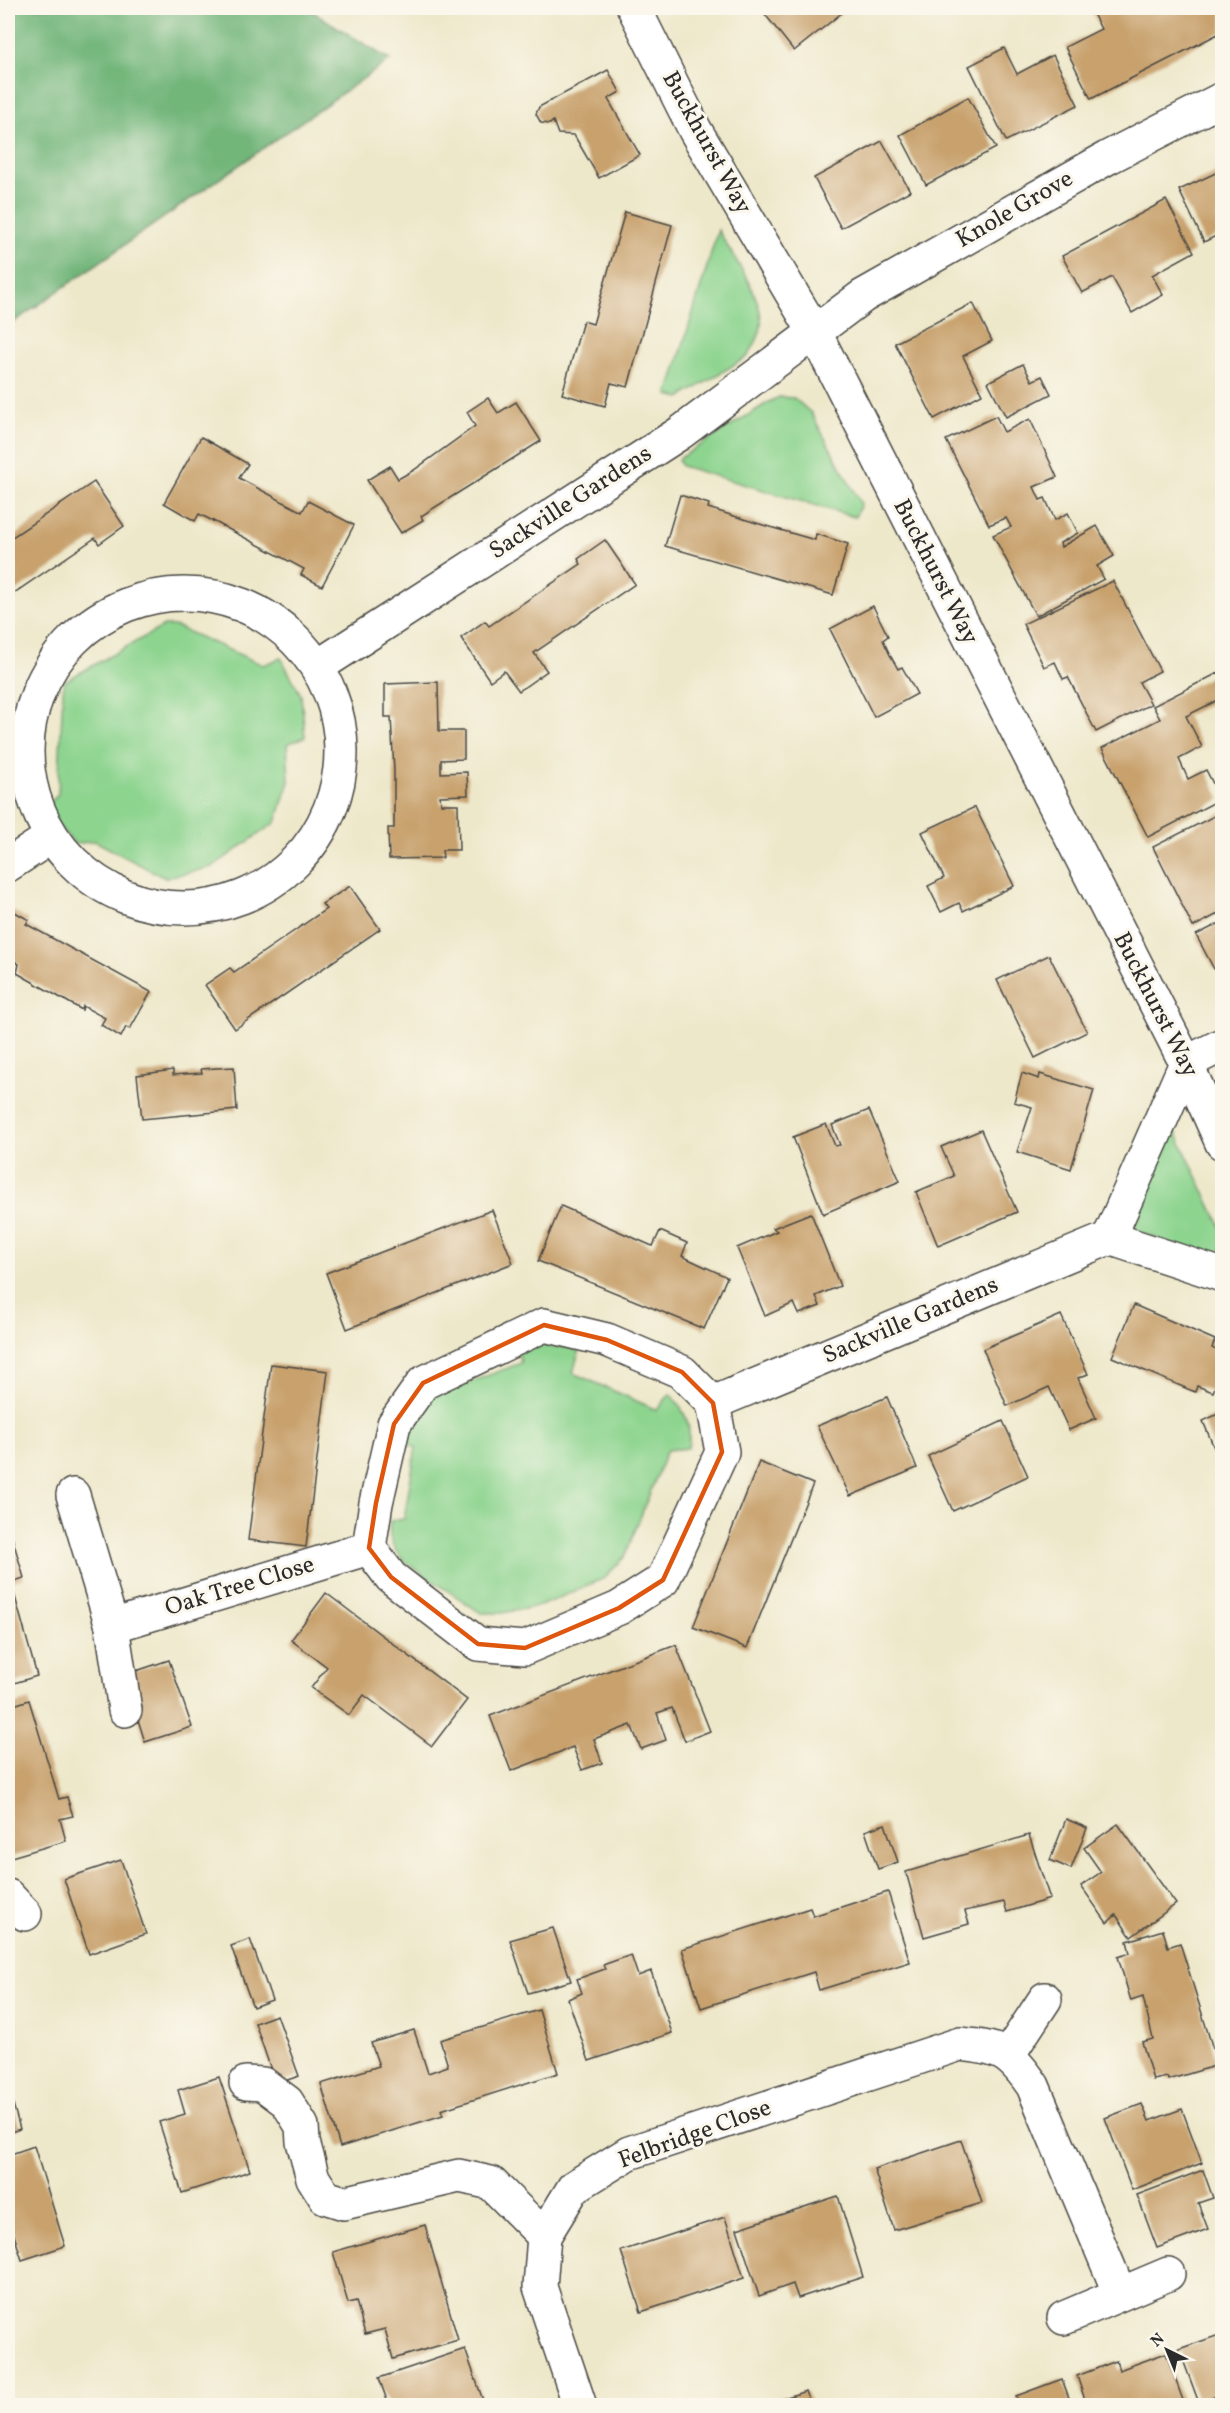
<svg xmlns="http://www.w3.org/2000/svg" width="1230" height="2413" font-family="Vollkorn,serif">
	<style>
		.green { fill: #8dd48f; stroke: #5c805d; stroke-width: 1.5 }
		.forest { fill: #72b67a; stroke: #4e7052; stroke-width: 1.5 }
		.building { fill: #c8a16d }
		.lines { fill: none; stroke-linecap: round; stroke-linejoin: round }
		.minor-casing { stroke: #484743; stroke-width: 36 }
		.minor { stroke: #fff; stroke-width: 33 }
		.marked { fill: none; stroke: #df570e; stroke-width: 4.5; stroke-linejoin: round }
		.labels { text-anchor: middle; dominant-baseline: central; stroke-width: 6; stroke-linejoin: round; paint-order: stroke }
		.street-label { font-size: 24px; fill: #2b2b2b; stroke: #fbf7ec }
	</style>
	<rect width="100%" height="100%" fill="#fbf7ec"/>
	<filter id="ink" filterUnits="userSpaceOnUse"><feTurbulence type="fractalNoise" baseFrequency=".0167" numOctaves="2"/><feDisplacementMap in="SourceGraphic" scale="12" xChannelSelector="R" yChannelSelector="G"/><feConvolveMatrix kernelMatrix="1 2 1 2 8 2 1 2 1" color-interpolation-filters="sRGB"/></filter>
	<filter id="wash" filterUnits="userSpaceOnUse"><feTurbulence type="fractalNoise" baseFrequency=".008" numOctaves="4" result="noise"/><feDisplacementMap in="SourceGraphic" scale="24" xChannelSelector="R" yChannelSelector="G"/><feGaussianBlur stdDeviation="1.35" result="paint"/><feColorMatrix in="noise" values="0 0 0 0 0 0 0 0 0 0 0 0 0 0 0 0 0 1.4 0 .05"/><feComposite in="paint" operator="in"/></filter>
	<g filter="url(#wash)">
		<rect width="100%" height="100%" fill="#eee8cb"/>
		<!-- green -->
		<g class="green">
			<path d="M 718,230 C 732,255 758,290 761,318 C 763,331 754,347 747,357 L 680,398 L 668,395 Z"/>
			<path d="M 779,397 L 794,398 L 811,413 L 861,504 L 855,517 L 681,466 L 678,459 L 769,402 Z"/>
			<path d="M 164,626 L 175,626 L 263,665 L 281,658 L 301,695 L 305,737 L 287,744 L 289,782 L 276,822 L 212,867 L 165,878 L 95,841 L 75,844 L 59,827 L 47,806 L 58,794 L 63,690 L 65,681 Z"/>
			<path d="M 1170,1120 L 1222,1229 L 1222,1265 L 1133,1229 L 1129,1219 Z"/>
			<path d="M 540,1346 L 567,1347 L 579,1351 L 573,1373 L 657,1410 L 670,1394 C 686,1412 692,1425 688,1448 L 667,1450 L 625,1556 L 605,1578 L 540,1606 L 502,1613 L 481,1613 L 408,1564 C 393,1551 388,1540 390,1521 L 404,1519 L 416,1447 L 404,1444 L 401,1435 L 440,1381 L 447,1391 L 521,1363 L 518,1350 Z"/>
		</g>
		<!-- forest -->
		<path class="forest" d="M 8,8 L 307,8 L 390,60 L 8,326 Z"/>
		<g id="blocks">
			<!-- building -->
			<g class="building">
				<path d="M 760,8 L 839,8 L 843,12 L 794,51 Z"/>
				<path d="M 1096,8 L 1222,8 L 1222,32 L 1091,99 L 1065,47 L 1101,29 L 1091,10 Z"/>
				<path d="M 1004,48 L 1017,74 L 1053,55 L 1078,105 L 1006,141 L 969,66 Z"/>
				<path d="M 608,70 L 620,92 L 608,99 L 640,155 L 599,178 L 574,135 L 558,134 L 553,121 L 550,124 L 541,123 L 536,114 L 539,107 Z"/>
				<path d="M 968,97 L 996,148 L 926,185 L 900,135 Z"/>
				<path d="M 882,141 L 910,191 L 841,228 L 814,178 Z"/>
				<path d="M 1222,170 L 1222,233 L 1204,242 L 1179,190 Z"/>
				<path d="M 1166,200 L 1194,252 L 1152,275 L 1163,295 L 1132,313 L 1112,277 L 1082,293 L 1062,256 Z"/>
				<path d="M 625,212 L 672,225 L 628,387 L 611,383 L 605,406 L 562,394 L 583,321 L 593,324 Z"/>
				<path d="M 973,303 L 992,341 L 963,356 L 982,394 L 934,419 L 895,343 Z"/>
				<path d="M 1023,364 L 1032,381 L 1042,376 L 1051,394 L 1006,417 L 988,382 Z"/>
				<path d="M 488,398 L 498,413 L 516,402 L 541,441 L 421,516 L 423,520 L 401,533 L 367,480 L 390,466 L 398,479 L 414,470 L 475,426 L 467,412 Z"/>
				<path d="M 996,416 L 1004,432 L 1030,419 L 1057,477 L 1034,487 L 1040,500 L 1045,498 L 1055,520 L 1068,513 L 1078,533 L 1060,543 L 1061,547 L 1097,526 L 1114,556 L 1097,566 L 1104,579 L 1036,616 L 993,535 L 1011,527 L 1006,518 L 989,525 L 946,440 Z"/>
				<path d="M 201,437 L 248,464 L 239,478 L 302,512 L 308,501 L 354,525 L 322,586 L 301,575 L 304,569 L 215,522 L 199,514 L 195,521 L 164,503 Z"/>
				<path d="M 94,482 L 124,526 L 99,544 L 95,538 L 8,597 L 8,540 Z"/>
				<path d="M 680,495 L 709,504 L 708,508 L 763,525 L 815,540 L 816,534 L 848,544 L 833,595 L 665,546 Z"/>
				<path d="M 605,540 L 635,584 L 534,653 L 547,671 L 519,691 L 504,671 L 490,681 L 461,638 L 485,621 L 489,626 L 581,564 L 578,559 Z"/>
				<path d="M 1113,581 L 1160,671 L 1139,682 L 1151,704 L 1096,732 L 1068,677 L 1063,679 L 1055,662 L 1044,667 L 1023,624 Z"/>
				<path d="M 873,606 L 888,636 L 883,640 L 890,655 L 898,669 L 902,667 L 917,694 L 874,717 L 830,629 Z"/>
				<path d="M 1222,671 L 1222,698 L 1186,716 L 1202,747 L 1179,759 L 1188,779 L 1206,770 L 1221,799 L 1148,837 L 1102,748 L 1160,719 L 1153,706 Z"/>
				<path d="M 438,682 L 439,731 L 464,731 L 464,759 L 441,760 L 441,773 L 467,772 L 468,795 L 440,796 L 441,804 L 458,804 L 459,850 L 442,850 L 443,858 L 389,859 L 388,828 L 394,828 L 394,771 L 391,717 L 385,717 L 385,684 Z"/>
				<path d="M 975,807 L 1014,886 L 963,911 L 959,903 L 941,912 L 928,886 L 944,878 L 922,832 Z"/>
				<path d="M 1222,812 L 1222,912 L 1193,927 L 1153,847 Z"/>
				<path d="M 350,886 L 380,929 L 235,1029 L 205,985 L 230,968 L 234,972 L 281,940 L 326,909 L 322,904 Z"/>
				<path d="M 8,908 L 29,920 L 26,924 L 151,992 L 130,1029 L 126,1027 L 121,1037 L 101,1025 L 105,1018 L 83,1006 L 82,1010 L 17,973 L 19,964 L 8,957 Z"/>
				<path d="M 1222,922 L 1222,965 L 1214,969 L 1196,935 Z"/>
				<path d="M 1049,955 L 1087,1032 L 1035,1058 L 997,980 Z"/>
				<path d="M 234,1067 L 237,1110 L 142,1119 L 137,1075 L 173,1070 L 173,1075 L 186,1074 L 202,1073 L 201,1069 Z"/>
				<path d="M 1022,1073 L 1039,1079 L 1040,1074 L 1094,1090 L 1071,1169 L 1017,1152 L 1032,1107 L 1014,1102 Z"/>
				<path d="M 869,1110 L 900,1181 L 823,1214 L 793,1137 L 826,1124 L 835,1146 L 840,1145 L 832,1125 Z"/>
				<path d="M 981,1130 L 1017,1212 L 938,1246 L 916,1192 L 954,1176 L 941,1147 Z"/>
				<path d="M 561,1206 L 650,1245 L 653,1246 L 660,1231 L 687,1243 L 682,1256 L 727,1277 L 704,1329 L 538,1261 Z"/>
				<path d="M 492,1210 L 513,1263 L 347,1329 L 326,1273 Z"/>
				<path d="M 811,1213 L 840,1286 L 816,1296 L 820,1306 L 799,1314 L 794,1303 L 765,1316 L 737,1248 L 777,1231 L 773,1228 Z"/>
				<path d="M 1134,1305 L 1215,1340 L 1212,1348 L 1222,1353 L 1222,1370 L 1213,1392 L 1197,1386 L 1195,1392 L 1112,1357 Z"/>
				<path d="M 1061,1315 L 1088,1374 L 1078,1378 L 1096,1418 L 1069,1430 L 1049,1387 L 1007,1406 L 983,1349 Z"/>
				<path d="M 271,1364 L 328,1371 L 306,1547 L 248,1540 Z"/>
				<path d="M 887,1397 L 917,1468 L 850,1496 L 817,1426 Z"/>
				<path d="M 1222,1412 L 1222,1467 L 1203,1421 Z"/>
				<path d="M 1003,1421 L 1028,1476 L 953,1511 L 928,1456 Z"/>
				<path d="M 759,1462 L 813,1484 L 747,1648 L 693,1627 Z"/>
				<path d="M 8,1523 L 24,1578 L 8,1583 Z"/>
				<path d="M 14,1593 L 37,1676 L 8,1685 L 8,1595 Z"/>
				<path d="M 326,1593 L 467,1700 L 432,1746 L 364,1695 L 349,1715 L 311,1688 L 327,1667 L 291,1640 Z"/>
				<path d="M 676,1645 L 710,1731 L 685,1741 L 672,1708 L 657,1713 L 666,1740 L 641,1749 L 631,1725 L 594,1739 L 602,1763 L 582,1770 L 573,1747 L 511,1771 L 490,1716 Z"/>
				<path d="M 169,1660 L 192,1727 L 145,1742 L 124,1675 Z"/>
				<path d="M 29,1700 L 59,1799 L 67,1797 L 73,1816 L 60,1819 L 66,1841 L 8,1858 L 8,1707 Z"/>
				<path d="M 1066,1819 L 1087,1828 L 1071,1869 L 1050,1860 Z"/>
				<path d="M 885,1824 L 898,1862 L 878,1869 L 865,1831 Z"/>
				<path d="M 1118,1824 L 1176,1904 L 1131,1937 L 1116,1915 L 1107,1923 L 1081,1886 L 1101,1872 L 1084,1848 Z"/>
				<path d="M 1029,1835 L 1050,1899 L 1007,1912 L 1004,1902 L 965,1911 L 969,1924 L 924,1937 L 906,1872 Z"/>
				<path d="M 121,1860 L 146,1934 L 89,1954 L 64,1879 Z"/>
				<path d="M 888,1892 L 910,1962 L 819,1990 L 814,1972 L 701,2008 L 682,1949 L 810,1908 L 813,1916 Z"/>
				<path d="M 553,1928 L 571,1981 L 528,1993 L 510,1940 Z"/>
				<path d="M 1163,1930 L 1168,1947 L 1180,1943 L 1218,2065 L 1168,2080 L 1167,2077 L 1153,2080 L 1142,2042 L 1153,2039 L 1143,1997 L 1131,2001 L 1118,1957 L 1130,1953 L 1127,1941 Z"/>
				<path d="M 250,1939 L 272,2000 L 253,2007 L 231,1946 Z"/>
				<path d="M 631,1955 L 638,1976 L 651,1971 L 672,2033 L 589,2061 L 568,1999 L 582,1993 L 577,1979 L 605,1969 L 603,1965 Z"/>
				<path d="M 539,2010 L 558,2073 L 441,2110 L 443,2115 L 340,2147 L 321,2084 L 379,2066 L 371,2043 L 414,2030 L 428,2073 L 448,2066 L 440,2040 Z"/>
				<path d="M 277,2015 L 299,2076 L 276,2084 L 255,2023 Z"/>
				<path d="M 219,2077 L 250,2171 L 182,2193 L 159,2122 L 185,2114 L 178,2090 Z"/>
				<path d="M 10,2093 L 20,2129 L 8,2133 L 8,2094 Z"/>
				<path d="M 1142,2104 L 1149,2121 L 1182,2109 L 1202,2163 L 1132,2190 L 1105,2118 Z"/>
				<path d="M 961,2140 L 982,2203 L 894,2230 L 874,2169 Z"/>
				<path d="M 34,2146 L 65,2246 L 22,2260 L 8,2216 L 8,2155 Z"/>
				<path d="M 1203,2170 L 1213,2198 L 1198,2203 L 1208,2229 L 1157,2248 L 1137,2195 Z"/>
				<path d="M 838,2196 L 863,2277 L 798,2298 L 793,2284 L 759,2296 L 737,2229 Z"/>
				<path d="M 725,2217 L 744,2278 L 641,2312 L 621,2251 Z"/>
				<path d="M 425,2225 L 458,2340 L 393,2359 L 385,2329 L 365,2334 L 356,2301 L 348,2303 L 333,2252 Z"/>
				<path d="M 1222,2334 L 1222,2394 L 1199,2403 L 1179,2349 Z"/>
				<path d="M 465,2349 L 485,2406 L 389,2406 L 379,2378 Z"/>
				<path d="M 1166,2353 L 1185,2406 L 1087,2406 L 1077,2376 L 1116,2361 L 1119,2370 Z"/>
				<path d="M 1062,2379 L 1072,2406 L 1005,2406 L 1018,2401 L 1016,2396 Z"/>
				<path d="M 806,2391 L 811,2406 L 762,2406 L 762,2405 Z"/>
			</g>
		</g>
	</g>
	<g filter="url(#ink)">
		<use href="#blocks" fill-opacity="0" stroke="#484743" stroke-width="1.5"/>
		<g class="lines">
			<defs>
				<g id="minor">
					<path d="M 634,8 L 695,130 L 814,331 L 1186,1063 L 1222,1143"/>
					<circle cx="184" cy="751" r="157"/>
					<path d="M 320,665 L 680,433 L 863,296 L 1107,158 L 1222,99"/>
					<path d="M 8,865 L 51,837"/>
					<path d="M 1222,1045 L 1186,1063 L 1109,1238 L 1222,1275"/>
					<path d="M 544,1325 L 607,1340 L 682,1372 L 713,1403 L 722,1452 L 663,1580 L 619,1608 L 525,1648 L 478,1644 L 391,1577 L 369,1548 L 376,1503 L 394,1424 L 423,1383 Z"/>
					<path d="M 713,1403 L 1109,1238"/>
					<path d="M 73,1495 L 112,1626 L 125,1710"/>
					<path d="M 112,1626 L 369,1548"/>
					<path d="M 8,1896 L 25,1914"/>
					<path d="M 1008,2055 L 1045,1999"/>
					<path d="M 246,2083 L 263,2084 L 287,2102 L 302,2126 L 303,2142 L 313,2178 L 325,2197 L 344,2203 L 459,2176 L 491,2183 L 544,2236"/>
					<path d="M 1064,2318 L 1168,2274"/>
					<path d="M 580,2406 L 540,2287 L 544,2236 L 574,2187 L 629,2153 L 960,2044 C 1000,2048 1010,2052 1033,2086 L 1120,2294"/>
				</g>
			</defs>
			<!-- minor casing -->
			<use href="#minor" class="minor-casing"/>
			<!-- minor -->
			<use href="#minor" class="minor"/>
		</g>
	</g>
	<!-- marked area -->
	<path class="marked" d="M 544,1325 L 607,1340 L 682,1372 L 713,1403 L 722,1452 L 663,1580 L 619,1608 L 525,1648 L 478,1644 L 391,1577 L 369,1548 L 376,1503 L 394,1424 L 423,1383 Z"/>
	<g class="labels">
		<!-- street labels -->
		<g class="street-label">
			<text transform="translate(706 143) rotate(61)">Buckhurst Way</text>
			<text transform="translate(1015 210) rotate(-30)">Knole Grove</text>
			<text transform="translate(571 503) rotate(-33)">Sackville Gardens</text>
			<text transform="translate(935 572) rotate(63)">Buckhurst Way</text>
			<text transform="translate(1155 1005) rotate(63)">Buckhurst Way</text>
			<text transform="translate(911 1321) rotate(-23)">Sackville Gardens</text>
			<text transform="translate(240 1587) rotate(-17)">Oak Tree Close</text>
			<text transform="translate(695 2135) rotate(-20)">Felbridge Close</text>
		</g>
	</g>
	<!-- margin -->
	<rect width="1230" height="2413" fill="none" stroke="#fbf7ec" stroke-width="30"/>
	<!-- north arrow -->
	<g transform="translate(1167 2350) rotate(317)" stroke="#fbf7ec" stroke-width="4.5" paint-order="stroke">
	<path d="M0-4.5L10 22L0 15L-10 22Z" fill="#2b2b2b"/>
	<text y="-9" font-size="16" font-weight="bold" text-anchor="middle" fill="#2b2b2b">N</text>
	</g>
</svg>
